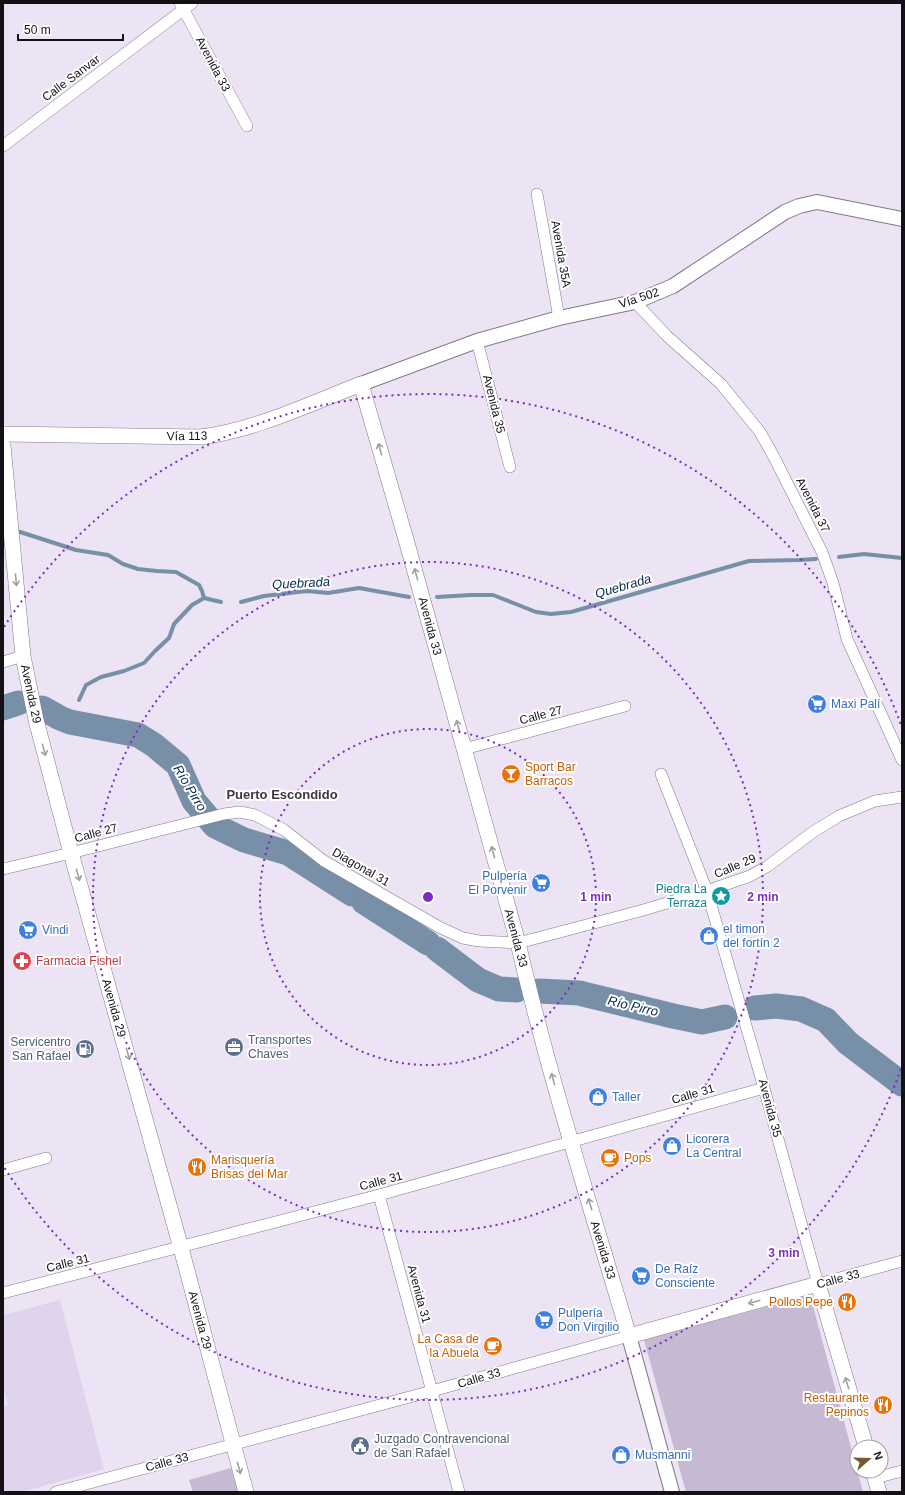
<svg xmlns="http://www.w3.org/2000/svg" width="905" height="1495" font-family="Arial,sans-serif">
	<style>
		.built { fill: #dfd4ec }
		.green { fill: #c5bad2 }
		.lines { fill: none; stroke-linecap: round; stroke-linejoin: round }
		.stream { stroke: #788fa8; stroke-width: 4 }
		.river { stroke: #788fa8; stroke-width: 25 }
		.minor-casing { stroke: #817a89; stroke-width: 12 }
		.tertiary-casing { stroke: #817a89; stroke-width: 16 }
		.secondary-casing { stroke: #817a89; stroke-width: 16 }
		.minor { stroke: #fff; stroke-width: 11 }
		.tertiary { stroke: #fff; stroke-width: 14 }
		.secondary { stroke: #fff; stroke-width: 15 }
		.oneway { stroke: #a1a0a2 }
		.ring { fill: none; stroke: #7b2cbf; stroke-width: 2; stroke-dasharray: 2 4 }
		.labels { text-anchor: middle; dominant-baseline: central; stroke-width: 4; stroke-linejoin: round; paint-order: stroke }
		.street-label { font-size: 12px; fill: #131116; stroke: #fff }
		.shop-label { font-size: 12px; fill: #366cbe; stroke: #fff; text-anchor: start }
		.food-label { font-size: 12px; fill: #c56008; stroke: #fff; text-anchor: start }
		.culture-label { font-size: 12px; fill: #0d838f; stroke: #fff; text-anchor: end }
		.health-label { font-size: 12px; fill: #be3a42; stroke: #fff; text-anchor: start }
		.service-label { font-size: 12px; fill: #4e5e75; stroke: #fff; text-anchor: start }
		.water-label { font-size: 13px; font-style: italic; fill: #052a4d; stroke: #fff }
		.neighbourhood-label { font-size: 13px; font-weight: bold; fill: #3c3643; stroke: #fff }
		.centre { fill: #7b2cbf; stroke: #fff; stroke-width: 2 }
		.ring-label { font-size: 12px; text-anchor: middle; font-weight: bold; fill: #7b2cbf; stroke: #fff; stroke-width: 4; stroke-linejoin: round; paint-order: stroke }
	</style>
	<rect width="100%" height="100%" fill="#ece3f5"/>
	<!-- built -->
	<path class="built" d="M 60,1300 L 104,1469 L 22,1492 L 3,1492 L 3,1406 L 8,1405 L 3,1386 L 3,1315 Z"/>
	<!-- green -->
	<g class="green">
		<path d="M 810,1295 L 863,1492 L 686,1492 L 644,1340 Z"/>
		<path d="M 231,1468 L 238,1492 L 193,1492 L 189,1480 Z"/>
	</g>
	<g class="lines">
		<!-- stream -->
		<g class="stream">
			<path d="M 14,530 L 76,550 L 108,555 L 123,564 L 138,569 L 157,571 L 176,572 L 199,585 L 202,591 L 204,598"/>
			<path d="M 839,557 L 864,554 L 902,558"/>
			<path d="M 437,597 L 471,595 L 493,595 L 536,612 L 551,614 L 571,612 L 749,561 L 799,560 L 816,559"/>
			<path d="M 241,602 L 264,596 L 307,591 L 328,593 L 359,588 L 409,597"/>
			<path d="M 79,700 L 86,685 L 101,677 L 124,671 L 144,663 L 155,651 L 169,638 L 174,624 L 192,605 L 204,598 L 221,602"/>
			<path d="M 60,718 L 68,713"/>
		</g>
		<!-- river -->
		<g class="river">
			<path d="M 3,708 L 18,703"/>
			<path d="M 42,708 L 60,718 L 70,722 L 138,735 L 154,745 L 178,765 L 194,801 L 215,826 L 244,840 L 288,853 L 352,894"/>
			<path d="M 364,902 L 428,943"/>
			<path d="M 437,949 L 478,980 L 499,989 L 517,990"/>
			<path d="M 539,991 L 579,993 L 673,1016 L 702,1022 L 725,1017"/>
			<path d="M 755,1008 L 776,1006 L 801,1009 L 826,1020 L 848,1043 L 902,1084"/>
		</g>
		<defs>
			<g id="minor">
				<path d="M 180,3 L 247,126"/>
				<path d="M 3,146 L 192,3"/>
				<path d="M 537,194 L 559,318"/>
				<path d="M 635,302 L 667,336 L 721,384 L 760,432 L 774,457 L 822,552 L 833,583 L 847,639 L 902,760"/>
				<path d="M 477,341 L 510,467"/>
				<path d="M 3,662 L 23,656"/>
				<path d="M 464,749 L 625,706"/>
				<path d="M 661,774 L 707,891 L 764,1088 L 818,1284 L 902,1261"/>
				<path d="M 3,869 L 71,853 L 224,814 L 240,812 L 255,815 L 284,830 L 324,861 L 441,928 L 463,938 L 479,941 L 518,943 L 640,911 L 707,891 L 750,876 L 768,866 L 813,832 L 839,816 L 875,801 L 902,797"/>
				<path d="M 3,1170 L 46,1158"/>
				<path d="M 379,1195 L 459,1492"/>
				<path d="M 3,1293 L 379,1195 L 764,1088"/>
				<path d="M 875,1478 L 902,1471"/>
				<path d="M 56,1492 L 432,1391 L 629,1336"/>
			</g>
			<g id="tertiary">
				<path d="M 361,384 L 477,341 L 559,318 L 635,302 L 673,286 L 785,212 L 799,206 L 817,202 L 902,219"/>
				<path d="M 629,1336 L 672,1492"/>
			</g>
			<g id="secondary">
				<path d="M 3,434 L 200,437 C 256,430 309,404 361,384 L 407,543 L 518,943 C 549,1076 590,1205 629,1336 L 818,1284 L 866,1447"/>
				<path d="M 3,446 L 23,656 L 36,720 L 71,853 L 181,1248 L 246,1492"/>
				<path d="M 873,1471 L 879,1492"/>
			</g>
		</defs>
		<!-- minor casing -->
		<use href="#minor" class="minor-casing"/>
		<!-- tertiary casing -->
		<use href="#tertiary" class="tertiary-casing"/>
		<!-- secondary casing -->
		<use href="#secondary" class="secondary-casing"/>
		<!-- minor -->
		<use href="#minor" class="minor"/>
		<!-- tertiary -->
		<use href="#tertiary" class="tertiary"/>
		<!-- secondary -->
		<use href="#secondary" class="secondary"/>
	</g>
	<!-- one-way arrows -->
	<defs><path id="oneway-shaft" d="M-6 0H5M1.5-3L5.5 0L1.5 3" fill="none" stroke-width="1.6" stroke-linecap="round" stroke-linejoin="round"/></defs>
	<g class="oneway">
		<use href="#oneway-shaft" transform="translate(380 449) rotate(-106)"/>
		<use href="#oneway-shaft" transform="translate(416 574) rotate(-106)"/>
		<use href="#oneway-shaft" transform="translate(16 580) rotate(85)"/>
		<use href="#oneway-shaft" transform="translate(458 726) rotate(-105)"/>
		<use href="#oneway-shaft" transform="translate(44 750) rotate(75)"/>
		<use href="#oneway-shaft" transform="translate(493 852) rotate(-105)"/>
		<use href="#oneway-shaft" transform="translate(78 875) rotate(75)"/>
		<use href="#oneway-shaft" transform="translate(128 1054) rotate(74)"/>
		<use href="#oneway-shaft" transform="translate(553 1079) rotate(-105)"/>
		<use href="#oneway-shaft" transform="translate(590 1204) rotate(-107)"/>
		<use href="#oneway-shaft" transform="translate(754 1302) rotate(165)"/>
		<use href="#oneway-shaft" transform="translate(847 1383) rotate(-106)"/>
		<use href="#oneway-shaft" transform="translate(239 1468) rotate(74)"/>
	</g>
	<!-- distance rings -->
	<g class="ring">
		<circle cx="428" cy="897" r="168"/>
		<circle cx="428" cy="897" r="335"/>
		<path d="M901 1069A503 503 0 0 1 4 1167M4 627A503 503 0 0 1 901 725"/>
	</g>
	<!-- icons -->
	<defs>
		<symbol id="supermarket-disc" viewBox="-11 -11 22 22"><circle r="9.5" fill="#3f7fe0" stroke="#fff"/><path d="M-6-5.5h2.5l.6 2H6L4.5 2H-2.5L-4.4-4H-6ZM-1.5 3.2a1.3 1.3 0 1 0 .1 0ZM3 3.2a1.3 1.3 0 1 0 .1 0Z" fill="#fff"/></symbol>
		<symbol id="bar-disc" viewBox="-11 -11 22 22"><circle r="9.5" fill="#e8710a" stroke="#fff"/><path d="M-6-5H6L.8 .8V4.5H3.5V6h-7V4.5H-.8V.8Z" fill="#fff"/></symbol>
		<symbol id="sight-disc" viewBox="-11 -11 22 22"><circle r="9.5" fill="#0f9aa8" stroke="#fff"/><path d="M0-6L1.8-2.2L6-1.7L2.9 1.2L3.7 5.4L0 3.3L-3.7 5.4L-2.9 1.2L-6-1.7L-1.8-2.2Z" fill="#fff"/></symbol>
		<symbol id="shop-disc" viewBox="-11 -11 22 22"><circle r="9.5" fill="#3f7fe0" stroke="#fff"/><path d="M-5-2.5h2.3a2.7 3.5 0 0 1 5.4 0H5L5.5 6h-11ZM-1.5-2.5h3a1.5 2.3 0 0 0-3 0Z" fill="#fff"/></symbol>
		<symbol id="pharmacy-disc" viewBox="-11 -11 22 22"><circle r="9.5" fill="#e0444e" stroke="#fff"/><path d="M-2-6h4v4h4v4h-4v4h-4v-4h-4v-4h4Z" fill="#fff"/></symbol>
		<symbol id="office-disc" viewBox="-11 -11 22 22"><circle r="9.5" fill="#5c6f8a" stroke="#fff"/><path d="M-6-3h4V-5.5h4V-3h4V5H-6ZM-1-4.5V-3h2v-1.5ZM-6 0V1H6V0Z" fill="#fff"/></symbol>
		<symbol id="fuel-disc" viewBox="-11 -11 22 22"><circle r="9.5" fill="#5c6f8a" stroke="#fff"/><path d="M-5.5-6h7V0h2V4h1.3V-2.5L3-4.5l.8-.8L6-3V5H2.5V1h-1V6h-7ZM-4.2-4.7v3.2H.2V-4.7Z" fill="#fff"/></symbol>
		<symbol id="cafe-disc" viewBox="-11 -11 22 22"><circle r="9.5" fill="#e8710a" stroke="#fff"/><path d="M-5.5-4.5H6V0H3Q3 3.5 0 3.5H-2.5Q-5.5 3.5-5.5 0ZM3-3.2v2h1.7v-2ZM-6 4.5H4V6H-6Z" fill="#fff"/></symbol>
		<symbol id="restaurant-disc" viewBox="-11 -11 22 22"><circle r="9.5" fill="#e8710a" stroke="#fff"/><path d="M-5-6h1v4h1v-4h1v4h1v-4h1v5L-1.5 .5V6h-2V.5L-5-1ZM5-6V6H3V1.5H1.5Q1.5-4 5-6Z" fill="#fff"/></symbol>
		<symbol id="civic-disc" viewBox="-11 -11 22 22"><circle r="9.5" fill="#5c6f8a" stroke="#fff"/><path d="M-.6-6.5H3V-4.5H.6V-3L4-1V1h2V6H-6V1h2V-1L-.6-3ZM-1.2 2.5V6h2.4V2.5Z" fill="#fff"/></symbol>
	</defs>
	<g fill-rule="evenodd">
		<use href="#supermarket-disc" x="806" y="693" width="22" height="22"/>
		<use href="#bar-disc" x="500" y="763" width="22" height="22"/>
		<use href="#supermarket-disc" x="530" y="872" width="22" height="22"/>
		<use href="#sight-disc" x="710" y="885" width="22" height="22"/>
		<use href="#supermarket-disc" x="17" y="919" width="22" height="22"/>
		<use href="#shop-disc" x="698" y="925" width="22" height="22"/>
		<use href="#pharmacy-disc" x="11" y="950" width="22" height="22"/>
		<use href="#office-disc" x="223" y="1036" width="22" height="22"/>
		<use href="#fuel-disc" x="74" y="1038" width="22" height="22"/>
		<use href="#shop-disc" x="587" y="1086" width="22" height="22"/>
		<use href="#shop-disc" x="661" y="1135" width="22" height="22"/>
		<use href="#cafe-disc" x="599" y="1147" width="22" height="22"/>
		<use href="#restaurant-disc" x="186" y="1156" width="22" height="22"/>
		<use href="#supermarket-disc" x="630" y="1265" width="22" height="22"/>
		<use href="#restaurant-disc" x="836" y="1291" width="22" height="22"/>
		<use href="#supermarket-disc" x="533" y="1309" width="22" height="22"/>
		<use href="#cafe-disc" x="482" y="1335" width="22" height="22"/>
		<use href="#restaurant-disc" x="872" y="1394" width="22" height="22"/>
		<use href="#civic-disc" x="349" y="1435" width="22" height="22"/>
		<use href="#shop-disc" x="610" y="1444" width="22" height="22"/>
	</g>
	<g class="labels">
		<!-- street labels -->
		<g class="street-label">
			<text transform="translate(213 64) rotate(62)">Avenida 33</text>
			<text transform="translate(71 78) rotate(-37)">Calle Sanvar</text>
			<text transform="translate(561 254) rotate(80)">Avenida 35A</text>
			<text transform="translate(639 298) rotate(-18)">Vía 502</text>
			<text transform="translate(494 404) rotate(76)">Avenida 35</text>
			<text transform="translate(187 436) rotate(-1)">Vía 113</text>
			<text transform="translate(813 505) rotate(63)">Avenida 37</text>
			<text transform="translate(430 626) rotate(75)">Avenida 33</text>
			<text transform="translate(31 694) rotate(78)">Avenida 29</text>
			<text transform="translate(541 715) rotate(-15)">Calle 27</text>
			<text transform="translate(96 833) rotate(-15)">Calle 27</text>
			<text transform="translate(735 866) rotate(-23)">Calle 29</text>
			<text transform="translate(361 867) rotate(30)">Diagonal 31</text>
			<text transform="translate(516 938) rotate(75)">Avenida 33</text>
			<text transform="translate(114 1008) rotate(74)">Avenida 29</text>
			<text transform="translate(693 1094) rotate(-16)">Calle 31</text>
			<text transform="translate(770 1108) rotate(75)">Avenida 35</text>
			<text transform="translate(381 1181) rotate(-15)">Calle 31</text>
			<text transform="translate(603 1250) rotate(73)">Avenida 33</text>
			<text transform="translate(68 1263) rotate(-14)">Calle 31</text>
			<text transform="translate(838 1279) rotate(-15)">Calle 33</text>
			<text transform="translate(419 1294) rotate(75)">Avenida 31</text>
			<text transform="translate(200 1320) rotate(75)">Avenida 29</text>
			<text transform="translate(479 1378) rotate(-16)">Calle 33</text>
			<text transform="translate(167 1462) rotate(-15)">Calle 33</text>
		</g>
		<!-- shop labels -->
		<g class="shop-label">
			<text x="831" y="704">Maxi Palí</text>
			<text x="527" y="876" text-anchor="end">Pulpería<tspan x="527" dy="14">El Porvenir</tspan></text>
			<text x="723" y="929">el timon<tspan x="723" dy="14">del fortín 2</tspan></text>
			<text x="42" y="930">Vindi</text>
			<text x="612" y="1097">Taller</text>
			<text x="686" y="1139">Licorera<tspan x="686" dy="14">La Central</tspan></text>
			<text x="655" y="1269">De Raíz<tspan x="655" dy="14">Consciente</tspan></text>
			<text x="558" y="1313">Pulpería<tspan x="558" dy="14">Don Virgilio</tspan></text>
			<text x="635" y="1455">Musmanni</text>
		</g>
		<!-- food labels -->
		<g class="food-label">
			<text x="525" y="767">Sport Bar<tspan x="525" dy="14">Barracos</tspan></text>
			<text x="624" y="1158">Pops</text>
			<text x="211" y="1160">Marisquería<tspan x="211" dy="14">Brisas del Mar</tspan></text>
			<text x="833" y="1302" text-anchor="end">Pollos Pepe</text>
			<text x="479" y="1339" text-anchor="end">La Casa de<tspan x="479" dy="14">la Abuela</tspan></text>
			<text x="869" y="1398" text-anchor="end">Restaurante<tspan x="869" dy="14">Pepinos</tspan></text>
		</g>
		<!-- culture labels -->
		<g class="culture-label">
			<text x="707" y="889">Piedra La<tspan x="707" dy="14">Terraza</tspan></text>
		</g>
		<!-- health labels -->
		<g class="health-label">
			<text x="36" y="961">Farmacia Fishel</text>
		</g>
		<!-- service labels -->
		<g class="service-label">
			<text x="248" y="1040">Transportes<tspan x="248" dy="14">Chaves</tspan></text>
			<text x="71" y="1042" text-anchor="end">Servicentro<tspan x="71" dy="14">San Rafael</tspan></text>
			<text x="374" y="1439">Juzgado Contravencional<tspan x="374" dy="14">de San Rafael</tspan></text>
		</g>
		<!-- water labels -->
		<g class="water-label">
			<text transform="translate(301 583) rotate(-3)">Quebrada</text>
			<text transform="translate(623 586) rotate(-16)">Quebrada</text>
			<text transform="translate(190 788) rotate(59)">Río Pirro</text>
			<text transform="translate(633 1006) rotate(13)">Río Pirro</text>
		</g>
		<!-- neighbourhood labels -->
		<g class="neighbourhood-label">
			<text x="282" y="794">Puerto Escondido</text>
		</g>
	</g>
	<circle cx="428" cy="897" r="6" class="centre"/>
	<g class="ring-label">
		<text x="596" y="901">1 min</text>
		<text x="763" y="901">2 min</text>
		<text x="784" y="1257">3 min</text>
	</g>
	<!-- border -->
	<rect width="905" height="1495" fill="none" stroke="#131116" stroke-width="8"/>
	<!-- north arrow -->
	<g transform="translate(869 1459) rotate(70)"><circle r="19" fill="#ffffff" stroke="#a1a0a2"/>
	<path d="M0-3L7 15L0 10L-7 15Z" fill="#735a2b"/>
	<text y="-6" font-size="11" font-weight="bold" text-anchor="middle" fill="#131116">N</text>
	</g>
	<!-- scale -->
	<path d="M18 34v6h105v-6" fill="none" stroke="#131116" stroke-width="2"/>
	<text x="24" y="34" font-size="12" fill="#131116" stroke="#ffffff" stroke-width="3" paint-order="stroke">50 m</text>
</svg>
